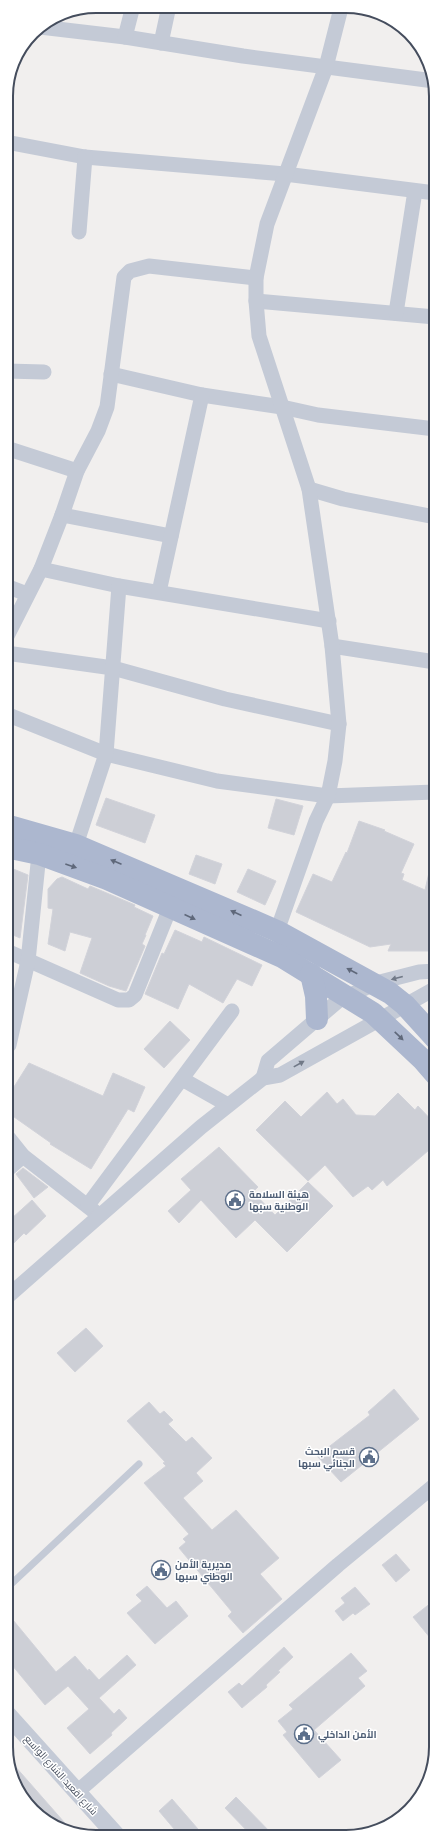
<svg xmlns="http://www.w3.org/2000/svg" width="442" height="1843" font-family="Ubuntu,Cairo,sans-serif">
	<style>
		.building { fill: #cdcfd6; stroke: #d2d3da }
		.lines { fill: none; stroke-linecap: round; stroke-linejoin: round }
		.service { stroke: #c4cad6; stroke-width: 7 }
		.minor { stroke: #c4cad6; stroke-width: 15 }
		.tertiary { stroke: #c4cad6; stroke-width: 18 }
		.primary { stroke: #acb7cf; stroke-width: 22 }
		.oneway { fill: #5f687a }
		.oneway2 { fill: #717987 }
		.labels { text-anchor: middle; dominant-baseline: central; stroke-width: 3; stroke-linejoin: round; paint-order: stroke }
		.service-label { font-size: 10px; font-weight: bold; fill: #4e5e75; stroke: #fff; text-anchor: start }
		.street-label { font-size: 10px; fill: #454d5d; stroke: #fff }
		.rim { fill: none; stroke: #454d5d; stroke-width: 2 }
	</style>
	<rect width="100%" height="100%" fill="#f1efee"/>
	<!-- building -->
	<g class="building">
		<path d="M 106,798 L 155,815 L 145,843 L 96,825 Z"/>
		<path d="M 276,799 L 303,806 L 294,835 L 268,828 Z"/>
		<path d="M 359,821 L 385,830 L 384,831 L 414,844 L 401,873 L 404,874 L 402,880 L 425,890 L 431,864 L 435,865 L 436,945 L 433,951 L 388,951 L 391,944 L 370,947 L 296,912 L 313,874 L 332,882 L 346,852 L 347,853 Z"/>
		<path d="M 196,855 L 222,864 L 215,884 L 189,874 Z"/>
		<path d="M 6,866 L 28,875 L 20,938 L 6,932 Z"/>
		<path d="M 248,869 L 276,881 L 265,905 L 237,892 Z"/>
		<path d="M 62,877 L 88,889 L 90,886 L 102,891 L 135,905 L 134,907 L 153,916 L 145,935 L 146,935 L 142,944 L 145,946 L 126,991 L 109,986 L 80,973 L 92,938 L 70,932 L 65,951 L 48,944 L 53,909 L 48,908 L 48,889 L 57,879 Z"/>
		<path d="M 175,930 L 202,942 L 204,937 L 262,965 L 252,986 L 237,979 L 223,1003 L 189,984 L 178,1009 L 145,994 L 162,953 L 164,954 Z"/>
		<path d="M 170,1021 L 190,1040 L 164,1068 L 144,1049 Z"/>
		<path d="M 29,1063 L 103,1096 L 113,1073 L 145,1087 L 134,1112 L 128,1109 L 91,1169 L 50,1144 L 51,1143 L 7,1112 L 7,1098 Z"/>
		<path d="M 327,1092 L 337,1104 L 343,1099 L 356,1115 L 375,1116 L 398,1093 L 415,1110 L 418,1106 L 436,1125 L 436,1144 L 387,1186 L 383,1180 L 372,1190 L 368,1186 L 353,1197 L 325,1165 L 308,1181 L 256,1130 L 285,1101 L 301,1117 Z"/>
		<path d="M 219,1147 L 258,1187 L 253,1192 L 275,1215 L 308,1182 L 333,1206 L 287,1252 L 255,1220 L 236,1238 L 201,1200 L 179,1223 L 168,1211 L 191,1190 L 181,1179 Z"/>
		<path d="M 23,1168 L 48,1187 L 34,1198 L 16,1174 Z"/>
		<path d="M 32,1200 L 46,1216 L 26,1235 L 24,1233 L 7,1250 L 7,1228 L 13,1221 L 11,1219 Z"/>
		<path d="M 86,1328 L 103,1346 L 75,1372 L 57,1353 Z"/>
		<path d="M 394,1389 L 419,1419 L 341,1482 L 317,1456 L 370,1415 L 368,1412 Z"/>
		<path d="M 149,1402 L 160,1414 L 164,1411 L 173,1420 L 168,1424 L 186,1442 L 192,1437 L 212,1458 L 196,1473 L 203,1481 L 183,1498 L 212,1530 L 236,1510 L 279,1558 L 260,1574 L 282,1599 L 243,1633 L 228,1616 L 232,1612 L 179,1548 L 186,1542 L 183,1539 L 189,1534 L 144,1483 L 166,1466 L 163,1463 L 165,1462 L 127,1421 Z"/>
		<path d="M 396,1554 L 410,1570 L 396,1582 L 382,1565 Z"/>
		<path d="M 147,1586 L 167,1608 L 176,1601 L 188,1616 L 155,1644 L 127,1613 L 142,1601 L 136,1595 Z"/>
		<path d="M 355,1587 L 370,1604 L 355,1615 L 353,1613 L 343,1621 L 335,1611 L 345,1603 L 341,1598 Z"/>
		<path d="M 436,1599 L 436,1645 L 413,1617 Z"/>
		<path d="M 13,1620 L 56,1672 L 75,1656 L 88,1671 L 89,1669 L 99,1680 L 127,1655 L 136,1665 L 99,1698 L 114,1714 L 119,1709 L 127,1718 L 111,1733 L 112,1735 L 90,1754 L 67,1728 L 89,1709 L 68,1686 L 45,1705 L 7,1659 L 7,1626 Z"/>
		<path d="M 284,1647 L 293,1657 L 278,1671 L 280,1672 L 266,1685 L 267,1687 L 242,1708 L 228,1692 L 239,1683 L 242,1686 Z"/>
		<path d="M 351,1653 L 367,1671 L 358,1678 L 365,1686 L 314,1730 L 341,1760 L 319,1778 L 283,1735 L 287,1732 L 278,1721 L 293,1709 L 289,1705 Z"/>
		<path d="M 14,1765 L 71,1830 L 70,1831 L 32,1810 L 11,1767 Z"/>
		<path d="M 236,1797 L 274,1836 L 252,1836 L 225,1808 Z"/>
		<path d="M 172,1799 L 204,1836 L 180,1836 L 159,1811 Z"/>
	</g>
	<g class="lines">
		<!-- service -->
		<path class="service" d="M 7,1588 L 139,1464"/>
		<!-- minor -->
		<g class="minor">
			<path d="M 40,27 L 125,37 L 243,56 L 434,81"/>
			<path d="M 125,37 L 133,6"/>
			<path d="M 161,43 L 169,6"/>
			<path d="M 6,142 L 85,157 L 285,174 L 435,193"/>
			<path d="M 79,232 L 85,157"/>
			<path d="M 256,301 L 435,317"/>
			<path d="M 396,313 L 415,191"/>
			<path d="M 6,371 L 44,372"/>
			<path d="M 111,374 L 202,395 L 282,407 L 318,415 L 435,429"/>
			<path d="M 6,448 L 77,471"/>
			<path d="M 309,489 L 343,499 L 435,517"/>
			<path d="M 62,515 L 171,536"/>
			<path d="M 41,569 L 119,586 L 329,621"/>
			<path d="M 6,586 L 27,594"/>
			<path d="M 159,592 L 202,395"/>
			<path d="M 6,638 L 41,569 L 62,515 L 77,471 L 98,431 L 107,407 L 124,277 L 130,271 L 149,266 L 256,278"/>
			<path d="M 332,646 L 435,662"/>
			<path d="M 6,653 L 113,668 L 225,699 L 339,724"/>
			<path d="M 6,714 L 106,754 L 217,781 L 328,796 L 435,792"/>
			<path d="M 76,845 L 106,754 L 119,586"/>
			<path d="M 277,931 L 316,821 L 328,796 L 335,761 L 339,724 L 332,646 L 309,489 L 259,336 L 256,301 L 256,278 L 267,224 L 326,67 L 341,8"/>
			<path d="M 7,951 L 118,1000 L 129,1000 L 135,995 L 170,908"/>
			<path d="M 7,1047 L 9,1045 L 28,961 L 39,854"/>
			<path d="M 263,1078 L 268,1061 L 338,1001 L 376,983 L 419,972 L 436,971"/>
			<path d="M 182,1079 L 228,1105"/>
			<path d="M 7,1136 L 23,1156 L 95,1212"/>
			<path d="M 7,1170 L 23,1156"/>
			<path d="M 88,1205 L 232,1011"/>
			<path d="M 7,1297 L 201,1127 L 263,1078 L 280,1075 L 436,988"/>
			<path d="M 77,1792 L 338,1565 L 436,1484"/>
		</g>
		<!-- tertiary -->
		<path class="tertiary" d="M 7,1714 L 116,1835"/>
		<!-- primary -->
		<g class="primary">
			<path d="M 6,825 L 76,845 L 226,909 L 277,931 L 390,993 L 405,1005 L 436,1039"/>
			<path d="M 6,847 L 39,854 L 107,879 L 282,957 L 373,1013 L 423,1060 L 436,1075"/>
			<path d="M 311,974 L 316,996 L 317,1019"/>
		</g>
	</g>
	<!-- one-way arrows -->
	<defs><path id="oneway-solid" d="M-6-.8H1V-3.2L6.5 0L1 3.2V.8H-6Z"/></defs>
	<g class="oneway">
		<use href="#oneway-solid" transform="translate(116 862) rotate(-157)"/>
		<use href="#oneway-solid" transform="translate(71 866) rotate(19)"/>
		<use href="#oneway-solid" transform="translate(236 913) rotate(-156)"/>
		<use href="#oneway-solid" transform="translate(190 917) rotate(24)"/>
		<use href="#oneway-solid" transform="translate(352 971) rotate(-152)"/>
		<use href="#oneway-solid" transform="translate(399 1036) rotate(44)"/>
	</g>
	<g class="oneway2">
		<use href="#oneway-solid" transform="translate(397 978) rotate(165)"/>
		<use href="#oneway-solid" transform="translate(299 1064) rotate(-29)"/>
	</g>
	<!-- icons -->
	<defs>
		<symbol id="civic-ring" viewBox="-11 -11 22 22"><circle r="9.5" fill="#fff" stroke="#5c6f8a" stroke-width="1.5"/><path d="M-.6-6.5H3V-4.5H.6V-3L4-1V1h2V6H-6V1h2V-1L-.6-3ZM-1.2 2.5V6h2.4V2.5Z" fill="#5c6f8a"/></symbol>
	</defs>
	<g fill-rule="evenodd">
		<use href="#civic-ring" x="224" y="1189" width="22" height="22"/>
		<use href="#civic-ring" x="358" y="1446" width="22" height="22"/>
		<use href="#civic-ring" x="150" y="1559" width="22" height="22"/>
		<use href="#civic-ring" x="293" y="1723" width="22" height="22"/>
	</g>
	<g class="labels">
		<!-- service labels -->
		<g class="service-label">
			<text x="249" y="1194">هيئة السلامة<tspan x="249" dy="12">الوطنية سبها</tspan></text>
			<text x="355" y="1451" text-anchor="end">قسم البحث<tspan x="355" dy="12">الجنائي سبها</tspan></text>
			<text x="175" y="1564">مديرية الأمن<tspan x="175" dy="12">الوطني سبها</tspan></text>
			<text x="318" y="1734">الأمن الداخلي</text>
		</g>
		<!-- street labels -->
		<g class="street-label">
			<text transform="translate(61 1775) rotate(48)">شارع اقعيد الشارع الواسع</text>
		</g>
	</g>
	<!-- crop -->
	<path d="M0 0H442V1843H0ZM96 13H346A83 83 0 0 1 429 96V1747A83 83 0 0 1 346 1830H96A83 83 0 0 1 13 1747V96A83 83 0 0 1 96 13Z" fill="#fff" fill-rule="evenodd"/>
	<path class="rim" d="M96 13H346A83 83 0 0 1 429 96V1747A83 83 0 0 1 346 1830H96A83 83 0 0 1 13 1747V96A83 83 0 0 1 96 13Z"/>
</svg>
